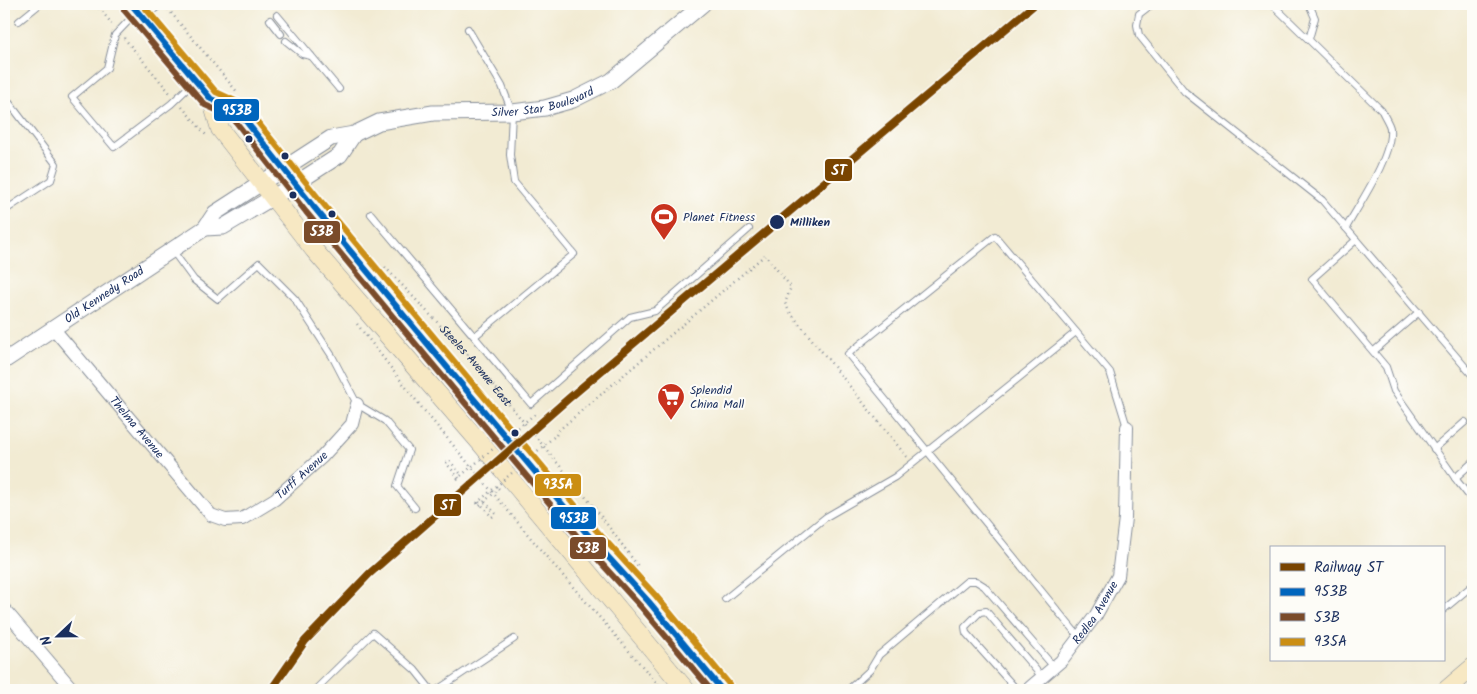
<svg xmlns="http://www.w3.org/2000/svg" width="1477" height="694" font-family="Kalam,sans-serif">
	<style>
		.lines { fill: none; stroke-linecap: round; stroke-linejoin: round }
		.service-casing { stroke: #868d98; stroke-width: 8 }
		.minor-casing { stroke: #868d98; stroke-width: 14 }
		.tertiary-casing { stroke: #868d98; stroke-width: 17 }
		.secondary-casing { stroke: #868d98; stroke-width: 19 }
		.path { stroke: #868d98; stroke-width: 2.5; stroke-dasharray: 1 4; stroke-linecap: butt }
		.service { stroke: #fff; stroke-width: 6 }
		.minor { stroke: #fff; stroke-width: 12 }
		.tertiary { stroke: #fff; stroke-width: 15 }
		.secondary { stroke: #f7e8c3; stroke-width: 18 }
		.path-bridge { stroke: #868d98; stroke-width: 2.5; stroke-dasharray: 1 4; stroke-linecap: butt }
		.bus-1-casing { stroke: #fdfcf7; stroke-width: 10 }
		.bus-2-casing { stroke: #fdfcf7; stroke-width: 10 }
		.bus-3-casing { stroke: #fdfcf7; stroke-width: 10 }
		.bus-1 { stroke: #0065bd; stroke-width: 6 }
		.bus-2 { stroke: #7a4b2a; stroke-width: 6 }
		.bus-3 { stroke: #cb8e13; stroke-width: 6 }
		.rail-1-casing { stroke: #fdfcf7; stroke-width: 11 }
		.rail-1 { stroke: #794400; stroke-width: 8 }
		.bus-dot { fill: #1b2f5e; stroke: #fdfcf7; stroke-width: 2 }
		.labels { text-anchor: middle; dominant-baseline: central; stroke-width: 4; stroke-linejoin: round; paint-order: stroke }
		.street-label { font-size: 12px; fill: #1b2f5e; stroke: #fdfcf7 }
		.poi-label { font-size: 12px; fill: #1b2f5e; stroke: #fdfcf7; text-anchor: start }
		.stop-label { font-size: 12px; font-weight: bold; fill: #1b2f5e; stroke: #fdfcf7; text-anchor: start }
		.line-badge { stroke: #fdfcf7; stroke-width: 2 }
		.badge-label { font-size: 14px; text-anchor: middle; font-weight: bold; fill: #fff }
	</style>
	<rect width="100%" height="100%" fill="#fdfcf7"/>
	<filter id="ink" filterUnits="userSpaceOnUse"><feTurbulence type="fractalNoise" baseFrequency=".02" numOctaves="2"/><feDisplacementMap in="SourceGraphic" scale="10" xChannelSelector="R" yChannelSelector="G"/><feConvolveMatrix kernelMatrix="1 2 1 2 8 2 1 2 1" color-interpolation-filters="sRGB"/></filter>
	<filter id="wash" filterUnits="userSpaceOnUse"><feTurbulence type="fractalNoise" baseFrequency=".0096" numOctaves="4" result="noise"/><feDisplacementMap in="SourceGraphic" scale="20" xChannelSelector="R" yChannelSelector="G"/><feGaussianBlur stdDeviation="1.12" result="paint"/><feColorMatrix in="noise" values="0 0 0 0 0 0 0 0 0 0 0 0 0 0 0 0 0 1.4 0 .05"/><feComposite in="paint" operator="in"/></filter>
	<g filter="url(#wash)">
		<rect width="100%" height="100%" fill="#f2ebd3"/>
	</g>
	<g filter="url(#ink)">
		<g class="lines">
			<defs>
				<g id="service">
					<path d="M 1152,4 L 1139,14 L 1137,25 L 1139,35 L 1185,92 L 1322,200 L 1473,376"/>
					<path d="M 1272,4 L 1382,111 C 1384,116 1389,123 1390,128 C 1393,156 1359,204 1346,228"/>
					<path d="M 1309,4 L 1315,18 L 1309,39"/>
					<path d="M 137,12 L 115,35 L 107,68 L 72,97 L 114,147 L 171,104 L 195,81"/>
					<path d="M 277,15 L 339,89"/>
					<path d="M 144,17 L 161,4"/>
					<path d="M 270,20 L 281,34"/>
					<path d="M 19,21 L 40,4"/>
					<path d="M 468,29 L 502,86 L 512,112 L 510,155 L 514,182 L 574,254 L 475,336"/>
					<path d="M 286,41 L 302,54 L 311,56"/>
					<path d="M 4,96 L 56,164 L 51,180 L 4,211"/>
					<path d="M 371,214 L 531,404 L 630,317 L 655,311 L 749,229"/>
					<path d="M 1356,240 L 1312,279 L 1386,367 L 1394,391 L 1458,482 L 1473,501"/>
					<path d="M 172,250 L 194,280 L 218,299 L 259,263 L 295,299 L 332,356 L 357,404 L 385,421 L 409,450 L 397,486 L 415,508"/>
					<path d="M 1374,351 L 1419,312"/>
					<path d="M 1434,449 L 1465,422"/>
					<path d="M 1455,478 L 1473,462"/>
					<path d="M 725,599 L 826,517 L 895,477 L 1076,332"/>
					<path d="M 1443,610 L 1473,585"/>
					<path d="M 1079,637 L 848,354 L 995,236 L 1110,372 L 1127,427"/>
					<path d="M 315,690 L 373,633 L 415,670 L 431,690"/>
					<path d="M 437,690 L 514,639"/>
					<path d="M 848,690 L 870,670 L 879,655 L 967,581 L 976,581 L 984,586 L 1054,667"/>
					<path d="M 1017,690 L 966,633 L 965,627 L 980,612 L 986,611 L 1042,677"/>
				</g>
				<g id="minor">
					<path id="s2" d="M 53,328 L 211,515 L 225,520 L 242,519 L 275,499 L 322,457 L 352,424 L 357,404"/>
					<path d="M 4,609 L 73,690"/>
					<path id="s3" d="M 1027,690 L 1061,661 L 1096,615 L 1118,576 L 1125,518 L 1127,427"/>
				</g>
				<g id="tertiary">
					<path d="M 205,228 L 223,227 L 295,184 L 340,155 L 354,134"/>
					<path id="s4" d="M 4,361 L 205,228 L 215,213 L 331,138 L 354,134 L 379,122 L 433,113 L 512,112 L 545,108 L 573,100 L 611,81 L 703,4"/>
				</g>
				<g id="secondary">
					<path d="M 131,4 L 211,99 L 220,129 L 314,250 L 482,445 L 686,690"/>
					<path d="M 211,99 L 237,110 L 313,206 L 441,360 L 589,536 L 649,602 L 722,690"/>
					<path d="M 1446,690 L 1473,667"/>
				</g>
			</defs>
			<!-- service casing -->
			<use href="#service" class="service-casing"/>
			<!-- minor casing -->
			<use href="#minor" class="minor-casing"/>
			<!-- tertiary casing -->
			<use href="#tertiary" class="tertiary-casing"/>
			<!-- secondary casing -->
			<use href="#secondary" class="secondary-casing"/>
			<!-- path -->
			<g class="path">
				<path d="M 96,4 L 112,24"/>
				<path d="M 168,9 L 238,93"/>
				<path d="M 124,38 L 170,93"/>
				<path d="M 182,107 L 206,135"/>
				<path id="s1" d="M 385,267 L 470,357 L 597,511 L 638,566"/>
				<path d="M 357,324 L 422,408 L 545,555 L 663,690"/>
				<path d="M 556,435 L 559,430 L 765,255 L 791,287 L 785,303 L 789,311 L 907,457"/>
				<path d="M 459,478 L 446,463 L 449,460 L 460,473"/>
				<path d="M 479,502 L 492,517 L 496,514 L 485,502"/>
				<path d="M 477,503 L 479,506 L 499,489 L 498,488"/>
			</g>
			<!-- service -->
			<use href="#service" class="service"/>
			<!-- minor -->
			<use href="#minor" class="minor"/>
			<!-- tertiary -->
			<use href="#tertiary" class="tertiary"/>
			<!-- secondary -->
			<use href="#secondary" class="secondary"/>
			<!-- path-bridge -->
			<g class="path-bridge">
				<path d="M 457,479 L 537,412"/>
				<path d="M 477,503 L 556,435"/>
			</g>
			<defs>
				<path id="bus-1" d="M 131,4 L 211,99 L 237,110 L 313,206 L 441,360 L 589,536 L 649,602 L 722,690"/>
				<path id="bus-2" d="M 124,10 L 205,105 L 232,117 L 306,212 L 434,366 L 582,542 L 642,608 L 711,690"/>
				<path id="bus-3" d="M 142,4 L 216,92 L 244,105 L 320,200 L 448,354 L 596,530 L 656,596 L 729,684"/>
			</defs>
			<!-- bus-1 casing -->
			<use href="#bus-1" class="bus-1-casing"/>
			<!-- bus-2 casing -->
			<use href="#bus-2" class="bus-2-casing"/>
			<!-- bus-3 casing -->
			<use href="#bus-3" class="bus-3-casing"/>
			<!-- bus-1 -->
			<use href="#bus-1" class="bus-1"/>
			<!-- bus-2 -->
			<use href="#bus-2" class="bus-2"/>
			<!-- bus-3 -->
			<use href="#bus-3" class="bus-3"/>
			<defs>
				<path id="rail-1" d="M 271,690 L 305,641 L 369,574 L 568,399 L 1035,4"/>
			</defs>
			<!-- rail-1 casing -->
			<use href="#rail-1" class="rail-1-casing"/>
			<!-- rail-1 -->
			<use href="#rail-1" class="rail-1"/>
		</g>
	</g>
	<!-- icons -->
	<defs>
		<symbol id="stadium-pin" viewBox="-11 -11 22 30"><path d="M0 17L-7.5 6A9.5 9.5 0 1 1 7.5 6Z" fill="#c8321e" stroke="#fdfcf7"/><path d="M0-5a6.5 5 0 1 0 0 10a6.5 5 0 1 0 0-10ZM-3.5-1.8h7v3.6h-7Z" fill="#fff"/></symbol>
		<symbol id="supermarket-pin" viewBox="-11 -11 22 30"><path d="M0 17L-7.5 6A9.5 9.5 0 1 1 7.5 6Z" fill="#c8321e" stroke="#fdfcf7"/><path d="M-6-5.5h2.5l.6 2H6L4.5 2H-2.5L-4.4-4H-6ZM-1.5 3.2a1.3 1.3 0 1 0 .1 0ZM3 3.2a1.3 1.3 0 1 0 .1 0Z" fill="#fff"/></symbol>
	</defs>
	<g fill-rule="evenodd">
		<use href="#stadium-pin" x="648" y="201" width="32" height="43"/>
		<use href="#supermarket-pin" x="655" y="381" width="32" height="43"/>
	</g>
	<!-- markers -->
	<g class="bus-dot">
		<circle cx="249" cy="139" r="4.5"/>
		<circle cx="285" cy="156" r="4.5"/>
		<circle cx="293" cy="195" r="4.5"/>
		<circle cx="332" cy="214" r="4.5"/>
		<circle cx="777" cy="222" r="8"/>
		<circle cx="515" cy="433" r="4.5"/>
	</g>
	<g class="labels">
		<!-- street labels -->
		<g class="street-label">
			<text stroke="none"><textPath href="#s4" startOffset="614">Silver Star Boulevard</textPath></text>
			<text stroke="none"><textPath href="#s4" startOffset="120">Old Kennedy Road</textPath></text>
			<text stroke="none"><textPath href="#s1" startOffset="134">Steeles Avenue East</textPath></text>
			<text stroke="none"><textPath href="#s2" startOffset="130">Thelma Avenue</textPath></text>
			<text stroke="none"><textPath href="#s2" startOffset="351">Turff Avenue</textPath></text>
			<text stroke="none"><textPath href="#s3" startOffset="104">Redlea Avenue</textPath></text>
		</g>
		<!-- poi labels -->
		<g class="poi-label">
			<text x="683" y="217">Planet Fitness</text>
			<text x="690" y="390">Splendid<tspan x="690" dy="14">China Mall</tspan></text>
		</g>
		<!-- stop labels -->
		<g class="stop-label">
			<text x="790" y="222">Milliken</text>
		</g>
	</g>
	<g class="line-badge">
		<rect x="213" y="98" width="47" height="24" rx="5" fill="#0065bd"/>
		<rect x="824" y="158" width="29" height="24" rx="5" fill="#794400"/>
		<rect x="303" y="220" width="38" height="24" rx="5" fill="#7a4b2a"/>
		<rect x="534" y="473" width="48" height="24" rx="5" fill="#cb8e13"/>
		<rect x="433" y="493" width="29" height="24" rx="5" fill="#794400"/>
		<rect x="550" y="506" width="47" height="24" rx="5" fill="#0065bd"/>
		<rect x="569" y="536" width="38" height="24" rx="5" fill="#7a4b2a"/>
	</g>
	<g class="badge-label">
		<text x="237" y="115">953B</text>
		<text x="839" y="175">ST</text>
		<text x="322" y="236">53B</text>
		<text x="558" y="489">935A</text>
		<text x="448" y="510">ST</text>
		<text x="574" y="523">953B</text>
		<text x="588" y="553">53B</text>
	</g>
	<!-- margin -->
	<rect width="1477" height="694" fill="none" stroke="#fdfcf7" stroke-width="20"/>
	<!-- legend -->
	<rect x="1270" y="546" width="175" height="115" fill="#fdfcf7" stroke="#a3aaba"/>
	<rect x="1280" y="563" width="25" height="8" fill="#794400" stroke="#a3aaba"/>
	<text x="1314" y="572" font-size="15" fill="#1b2f5e">Railway ST</text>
	<rect x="1280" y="588" width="25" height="8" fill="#0065bd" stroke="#a3aaba"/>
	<text x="1314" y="596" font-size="15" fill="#1b2f5e">953B</text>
	<rect x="1280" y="613" width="25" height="8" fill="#7a4b2a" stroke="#a3aaba"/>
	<text x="1314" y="622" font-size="15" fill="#1b2f5e">53B</text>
	<rect x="1280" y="638" width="25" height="8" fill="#cb8e13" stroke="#a3aaba"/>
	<text x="1314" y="646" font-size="15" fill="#1b2f5e">935A</text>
	<!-- north arrow -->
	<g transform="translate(58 636) rotate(248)" stroke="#fdfcf7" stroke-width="4" paint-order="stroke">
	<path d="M0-4L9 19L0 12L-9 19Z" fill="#1b2f5e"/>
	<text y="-8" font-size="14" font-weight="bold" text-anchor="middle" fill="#1b2f5e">N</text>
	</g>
</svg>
